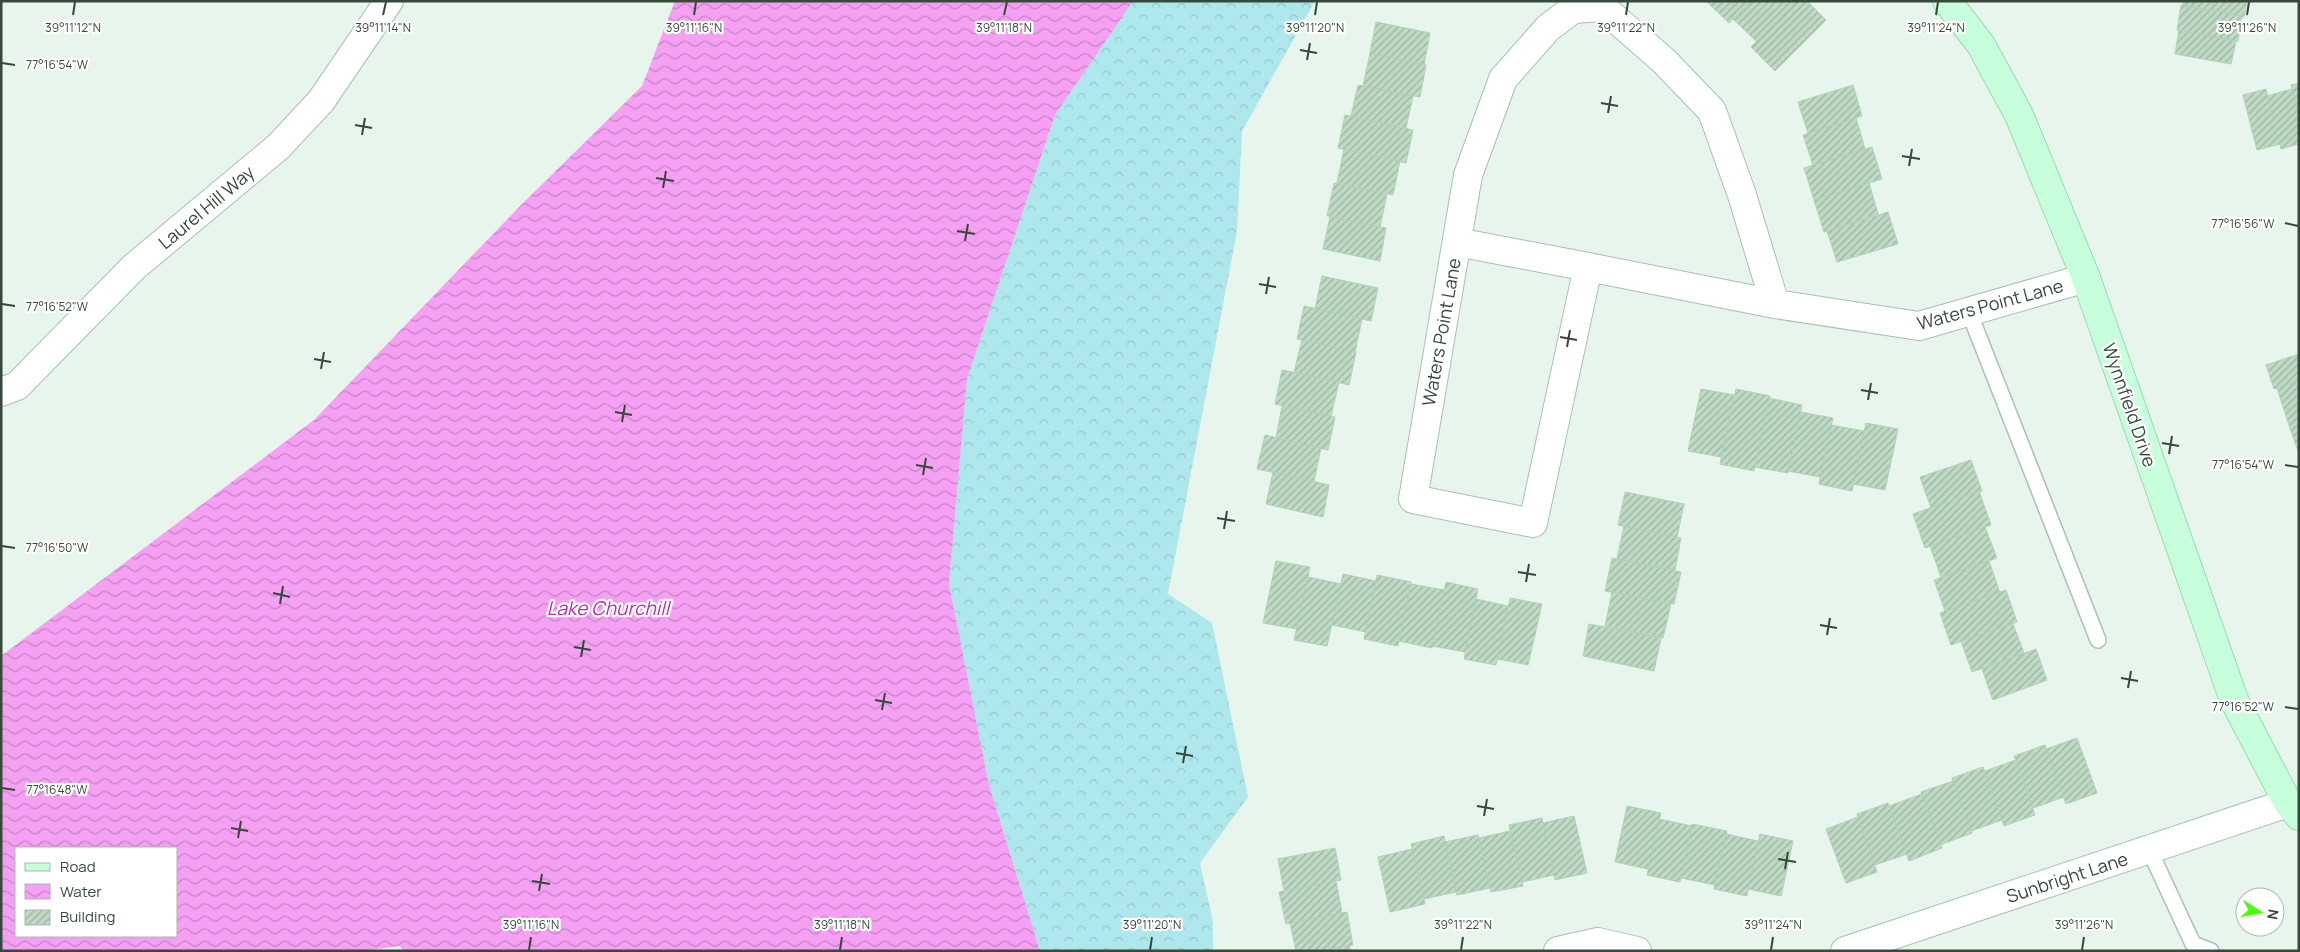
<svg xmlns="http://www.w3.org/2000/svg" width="2300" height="952" font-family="Manrope,sans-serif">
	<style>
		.forest { fill: url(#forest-crowns) }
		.water { fill: url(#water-waves); fill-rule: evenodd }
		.building { fill: url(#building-hatch); stroke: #afd2b7 }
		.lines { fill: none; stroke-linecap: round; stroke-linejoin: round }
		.lane-casing { stroke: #a9c1b0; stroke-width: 18 }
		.street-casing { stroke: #a9c1b0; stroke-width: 30 }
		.secondary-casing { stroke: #96dbaf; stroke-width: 30 }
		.lane { stroke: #fff; stroke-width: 15 }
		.street { stroke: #fff; stroke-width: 28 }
		.secondary { stroke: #c7ffdc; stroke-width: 28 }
		.ticks { fill: none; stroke: #36493a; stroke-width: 2 }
		.labels { text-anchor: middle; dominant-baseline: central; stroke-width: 4.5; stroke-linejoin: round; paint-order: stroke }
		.street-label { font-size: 18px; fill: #36493a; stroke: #fff }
		.water-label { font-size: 19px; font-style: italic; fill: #bc27b6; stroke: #fff }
		.ticks-label { font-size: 12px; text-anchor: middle; fill: #36493a; stroke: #fff; stroke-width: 4.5; stroke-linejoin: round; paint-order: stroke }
	</style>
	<defs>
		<pattern id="forest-crowns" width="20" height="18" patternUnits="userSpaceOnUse" patternTransform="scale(1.25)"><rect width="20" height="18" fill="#aee7ec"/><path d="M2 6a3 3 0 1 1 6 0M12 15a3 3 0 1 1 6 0" fill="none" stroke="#96c8cb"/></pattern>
		<pattern id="water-waves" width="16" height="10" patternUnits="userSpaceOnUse" patternTransform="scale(1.25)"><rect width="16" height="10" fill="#f5a0f3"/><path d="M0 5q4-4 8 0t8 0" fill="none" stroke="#c784c6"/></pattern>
		<pattern id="building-hatch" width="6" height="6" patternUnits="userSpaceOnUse" patternTransform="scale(1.25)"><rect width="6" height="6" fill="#bfdac5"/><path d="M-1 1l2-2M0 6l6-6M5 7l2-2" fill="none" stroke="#9cb3a1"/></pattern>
	</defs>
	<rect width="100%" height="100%" fill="#e7f5ec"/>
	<!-- forest -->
	<path class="forest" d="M 1133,1 L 1315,1 L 1242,131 L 1237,231 L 1168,594 L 1212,623 L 1248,797 L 1200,863 L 1213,922 L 1213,951 L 1040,951 L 989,785 L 949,584 L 967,379 L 1055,115 Z"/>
	<!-- water -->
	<path class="water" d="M 675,1 L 1133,1 L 1055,115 L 967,379 L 949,584 L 989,785 L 1040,951 L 403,951 L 400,946 L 362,951 L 1,951 L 1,656 L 314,420 L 521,205 L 642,86 ZM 16,848 L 176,848 L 176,936 L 16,936 Z"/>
	<!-- building -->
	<g class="building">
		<path d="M 1706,1 L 1750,1 L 1729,23 Z"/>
		<path d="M 1750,1 L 1797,1 L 1757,42 L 1733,19 Z"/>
		<path d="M 1797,1 L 1807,1 L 1826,20 L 1775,71 L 1751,47 Z"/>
		<path d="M 2183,1 L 2247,1 L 2244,17 L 2183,5 Z"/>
		<path d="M 2181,5 L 2242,16 L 2238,41 L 2177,30 Z"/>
		<path d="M 1376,22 L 1430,33 L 1424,65 L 1370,53 Z"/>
		<path d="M 2179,30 L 2236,41 L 2231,64 L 2175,54 Z"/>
		<path d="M 1370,53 L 1426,65 L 1420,97 L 1363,86 Z"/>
		<path d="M 2299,83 L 2299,115 L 2291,85 Z"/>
		<path d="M 1358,85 L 1413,96 L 1406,128 L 1351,116 Z"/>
		<path d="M 1853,85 L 1862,116 L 1808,133 L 1798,102 Z"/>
		<path d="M 2266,89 L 2280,144 L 2257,150 L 2243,95 Z"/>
		<path d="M 2292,89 L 2299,115 L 2299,144 L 2281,149 L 2267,96 Z"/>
		<path d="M 1345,115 L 1413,130 L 1406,163 L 1338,148 Z"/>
		<path d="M 1856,118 L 1865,149 L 1813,165 L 1803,135 Z"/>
		<path d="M 1872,147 L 1882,179 L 1814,200 L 1804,168 Z"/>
		<path d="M 1344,149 L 1400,161 L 1393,195 L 1337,183 Z"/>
		<path d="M 1334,183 L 1387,194 L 1380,227 L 1327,216 Z"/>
		<path d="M 1869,183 L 1878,214 L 1824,232 L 1814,200 Z"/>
		<path d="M 1888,212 L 1898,244 L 1837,262 L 1827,231 Z"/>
		<path d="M 1330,217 L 1386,228 L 1380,261 L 1323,249 Z"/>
		<path d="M 1322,276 L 1378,288 L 1371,321 L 1315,309 Z"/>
		<path d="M 1304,306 L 1362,319 L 1355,352 L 1297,339 Z"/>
		<path d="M 1302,340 L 1356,352 L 1349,385 L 1294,372 Z"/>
		<path d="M 2299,354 L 2299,381 L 2274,389 L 2266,365 Z"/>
		<path d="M 1282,370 L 1339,382 L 1331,416 L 1275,404 Z"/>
		<path d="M 2299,381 L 2299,406 L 2284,410 L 2277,388 Z"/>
		<path d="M 1701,389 L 1734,395 L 1721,457 L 1688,451 Z"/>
		<path d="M 1736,389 L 1770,396 L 1754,471 L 1720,464 Z"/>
		<path d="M 1769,398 L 1802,405 L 1788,473 L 1755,467 Z"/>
		<path d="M 1282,406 L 1335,417 L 1328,450 L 1276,438 Z"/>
		<path d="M 2299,406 L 2299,432 L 2292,434 L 2284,410 Z"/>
		<path d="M 1801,412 L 1833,418 L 1820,477 L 1788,471 Z"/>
		<path d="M 1866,423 L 1898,429 L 1885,490 L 1853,484 Z"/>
		<path d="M 1831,425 L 1864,431 L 1852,491 L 1819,484 Z"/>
		<path d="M 2299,432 L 2299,454 L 2292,434 Z"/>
		<path d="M 1265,435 L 1321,448 L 1314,481 L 1257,469 Z"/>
		<path d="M 1971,460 L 1982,491 L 1931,508 L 1920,477 Z"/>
		<path d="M 1273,472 L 1329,485 L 1323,517 L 1266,504 Z"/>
		<path d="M 1979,491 L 1991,525 L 1925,548 L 1913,514 Z"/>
		<path d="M 1625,492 L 1684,504 L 1677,537 L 1618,525 Z"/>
		<path d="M 1624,526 L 1681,538 L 1675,570 L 1617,559 Z"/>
		<path d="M 1985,527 L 1997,558 L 1941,577 L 1930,546 Z"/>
		<path d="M 1612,558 L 1681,572 L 1674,604 L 1605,591 Z"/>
		<path d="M 1276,561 L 1310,567 L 1297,629 L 1263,623 Z"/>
		<path d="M 1989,561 L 2000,593 L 1945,611 L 1934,580 Z"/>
		<path d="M 1343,574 L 1376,581 L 1366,632 L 1332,625 Z"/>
		<path d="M 1377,575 L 1411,582 L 1398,646 L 1364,639 Z"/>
		<path d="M 1308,577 L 1341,584 L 1327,646 L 1294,640 Z"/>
		<path d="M 1446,582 L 1478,589 L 1465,652 L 1432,646 Z"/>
		<path d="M 1411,584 L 1444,590 L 1432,648 L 1399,641 Z"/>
		<path d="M 2006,590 L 2017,622 L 1951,645 L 1940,613 Z"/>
		<path d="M 1612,592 L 1671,604 L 1663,638 L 1605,626 Z"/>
		<path d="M 1510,598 L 1542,604 L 1528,665 L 1497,659 Z"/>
		<path d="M 1476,599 L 1508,606 L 1496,665 L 1464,659 Z"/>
		<path d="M 1589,624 L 1661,638 L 1654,671 L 1583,656 Z"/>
		<path d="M 2013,624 L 2024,653 L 1972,672 L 1961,641 Z"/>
		<path d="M 2036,649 L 2047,680 L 1993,700 L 1982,669 Z"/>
		<path d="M 2077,738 L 2097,793 L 2066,804 L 2046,749 Z"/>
		<path d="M 2045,745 L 2064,797 L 2033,808 L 2014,756 Z"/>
		<path d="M 2016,760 L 2035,815 L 2004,826 L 1985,771 Z"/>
		<path d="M 1983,767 L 2002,820 L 1971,831 L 1952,778 Z"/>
		<path d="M 1953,781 L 1972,833 L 1940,845 L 1921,792 Z"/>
		<path d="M 1922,794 L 1942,848 L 1909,861 L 1889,806 Z"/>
		<path d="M 1888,803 L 1907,854 L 1875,865 L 1857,814 Z"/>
		<path d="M 1627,806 L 1661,813 L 1648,869 L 1615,862 Z"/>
		<path d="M 1574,816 L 1587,873 L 1555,880 L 1543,823 Z"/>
		<path d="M 1858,817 L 1877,872 L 1846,883 L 1826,829 Z"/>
		<path d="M 1542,818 L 1554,875 L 1522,882 L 1509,825 Z"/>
		<path d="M 1659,819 L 1692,826 L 1680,882 L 1647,875 Z"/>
		<path d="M 1692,824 L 1727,831 L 1715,885 L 1681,878 Z"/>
		<path d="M 1510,831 L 1523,886 L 1491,892 L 1479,838 Z"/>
		<path d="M 1726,834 L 1758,841 L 1747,896 L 1714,889 Z"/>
		<path d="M 1760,834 L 1793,841 L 1781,896 L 1748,889 Z"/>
		<path d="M 1478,835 L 1490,888 L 1457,895 L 1445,842 Z"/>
		<path d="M 1444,836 L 1456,892 L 1424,899 L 1411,844 Z"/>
		<path d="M 1335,848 L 1341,880 L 1284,891 L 1278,859 Z"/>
		<path d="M 1412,849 L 1425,904 L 1390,912 L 1378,857 Z"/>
		<path d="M 1336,881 L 1342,913 L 1286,924 L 1279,892 Z"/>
		<path d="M 1347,912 L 1353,945 L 1322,951 L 1296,951 L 1290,923 Z"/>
		<path d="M 1349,945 L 1350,951 L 1322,951 Z"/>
	</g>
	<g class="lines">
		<defs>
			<g id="lane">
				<path d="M 1969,312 L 2098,640"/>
				<path d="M 2149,849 L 2193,944 L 2211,951"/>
			</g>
			<g id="street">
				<path d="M 1457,242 L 1588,267"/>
				<path d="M 1775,304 L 1588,267 L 1533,523 L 1413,499 L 1468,175 L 1503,79 L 1548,28 L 1573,9 L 1602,7 L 1664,61 L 1712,111 L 1742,195 L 1775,304 L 1919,326 L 2086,278"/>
				<path d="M 1,392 L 17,386 L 134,267 L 278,147 L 321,101 L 389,1"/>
				<path d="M 1558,951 L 1598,942 L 1637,951"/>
				<path d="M 1845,951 L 2288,803"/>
			</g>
			<path id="secondary" d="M 1947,1 L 1981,45 L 2019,115 L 2086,278 L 2234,700 L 2288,803 L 2299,816"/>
		</defs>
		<!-- lane casing -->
		<use href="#lane" class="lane-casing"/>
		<!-- street casing -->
		<use href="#street" class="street-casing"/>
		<!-- secondary casing -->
		<use href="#secondary" class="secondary-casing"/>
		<!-- lane -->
		<use href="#lane" class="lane"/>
		<!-- street -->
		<use href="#street" class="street"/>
		<!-- secondary -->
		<use href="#secondary" class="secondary"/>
	</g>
	<!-- ticks -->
	<path class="ticks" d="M 73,15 L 75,2M 383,15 L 386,2M 694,15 L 696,2M 1004,15 L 1007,2M 1315,15 L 1317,2M 1626,15 L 1628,2M 1936,15 L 1938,2M 2247,15 L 2249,2M 1300,50 L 1317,53M 1307,60 L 1310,43M 2,63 L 15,65M 1601,103 L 1618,106M 1608,113 L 1611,96M 355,125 L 372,128M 362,135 L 365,118M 1902,156 L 1920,159M 1909,166 L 1912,149M 656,178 L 674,181M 663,188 L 666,171M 2285,223 L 2298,226M 957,231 L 975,234M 965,241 L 968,224M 1259,284 L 1276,287M 1266,294 L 1269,277M 2,304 L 15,306M 1560,337 L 1577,340M 1567,347 L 1570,330M 314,359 L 331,362M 321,369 L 324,352M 1861,390 L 1878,393M 1868,400 L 1871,383M 615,412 L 632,415M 622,422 L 625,405M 2162,443 L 2179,446M 2169,454 L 2172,436M 916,465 L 933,468M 2285,465 L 2298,467M 923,475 L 926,458M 1217,518 L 1235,521M 1224,529 L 1227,511M 2,546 L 15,548M 1518,572 L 1536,575M 1526,582 L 1529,564M 273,593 L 290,597M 280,604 L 283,586M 1820,625 L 1837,628M 1827,635 L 1830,618M 574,647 L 591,650M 581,657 L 584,640M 2121,678 L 2138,681M 2128,688 L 2131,671M 875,700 L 892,703M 2285,707 L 2298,709M 882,710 L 885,693M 1176,753 L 1193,756M 1183,763 L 1186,746M 2,788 L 15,790M 1477,806 L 1494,809M 1484,816 L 1487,799M 231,828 L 248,831M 238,838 L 241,821M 1778,859 L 1796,862M 1785,869 L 1788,852M 532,881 L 550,884M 539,891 L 542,874M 529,950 L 531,937M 840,950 L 842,937M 1150,950 L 1152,937M 1461,950 L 1463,937M 1771,950 L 1773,937M 2082,950 L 2084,937"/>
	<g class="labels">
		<!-- street labels -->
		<g class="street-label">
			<text transform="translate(206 207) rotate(-40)">Laurel Hill Way</text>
			<text transform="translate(1990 304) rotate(-15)">Waters Point Lane</text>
			<text transform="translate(1441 332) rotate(-80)">Waters Point Lane</text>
			<text transform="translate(2130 405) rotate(71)">Wynnfield Drive</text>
			<text transform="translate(2067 877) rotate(-18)">Sunbright Lane</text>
		</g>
		<!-- water labels -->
		<g class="water-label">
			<text x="608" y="608">Lake Churchill</text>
		</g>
	</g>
	<g class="ticks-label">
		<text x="73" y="32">39°11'12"N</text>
		<text x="383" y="32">39°11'14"N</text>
		<text x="694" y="32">39°11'16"N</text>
		<text x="1004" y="32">39°11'18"N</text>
		<text x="1315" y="32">39°11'20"N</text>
		<text x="1626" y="32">39°11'22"N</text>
		<text x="1936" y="32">39°11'24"N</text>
		<text x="2247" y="32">39°11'26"N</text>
		<text x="57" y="69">77°16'54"W</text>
		<text x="2243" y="228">77°16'56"W</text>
		<text x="57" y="311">77°16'52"W</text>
		<text x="2243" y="469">77°16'54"W</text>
		<text x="57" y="552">77°16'50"W</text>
		<text x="2243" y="711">77°16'52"W</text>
		<text x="57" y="794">77°16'48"W</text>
		<text x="531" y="929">39°11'16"N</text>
		<text x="842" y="929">39°11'18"N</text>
		<text x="1152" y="929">39°11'20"N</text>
		<text x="1463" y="929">39°11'22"N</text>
		<text x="1773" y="929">39°11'24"N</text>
		<text x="2084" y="929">39°11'26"N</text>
	</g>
	<!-- border -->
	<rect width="2300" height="952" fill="none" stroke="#36493a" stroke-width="5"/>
	<!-- legend -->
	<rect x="15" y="847" width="162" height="90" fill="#ffffff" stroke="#afb6b0"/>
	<rect x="25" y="863" width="25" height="8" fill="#c7ffdc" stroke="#afb6b0"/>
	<text x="60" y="872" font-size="15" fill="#36493a">Road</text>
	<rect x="25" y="884" width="25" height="15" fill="url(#water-waves)" stroke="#afb6b0"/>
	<text x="60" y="897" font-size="15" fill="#36493a">Water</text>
	<rect x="25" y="910" width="25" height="15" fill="url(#building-hatch)" stroke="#afb6b0"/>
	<text x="60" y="922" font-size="15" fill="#36493a">Building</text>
	<!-- north arrow -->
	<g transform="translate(2260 912) rotate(100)"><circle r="24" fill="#ffffff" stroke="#afb6b0"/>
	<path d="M0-4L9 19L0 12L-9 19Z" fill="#4aff14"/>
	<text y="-8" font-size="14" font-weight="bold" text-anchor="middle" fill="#36493a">N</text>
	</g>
</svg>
